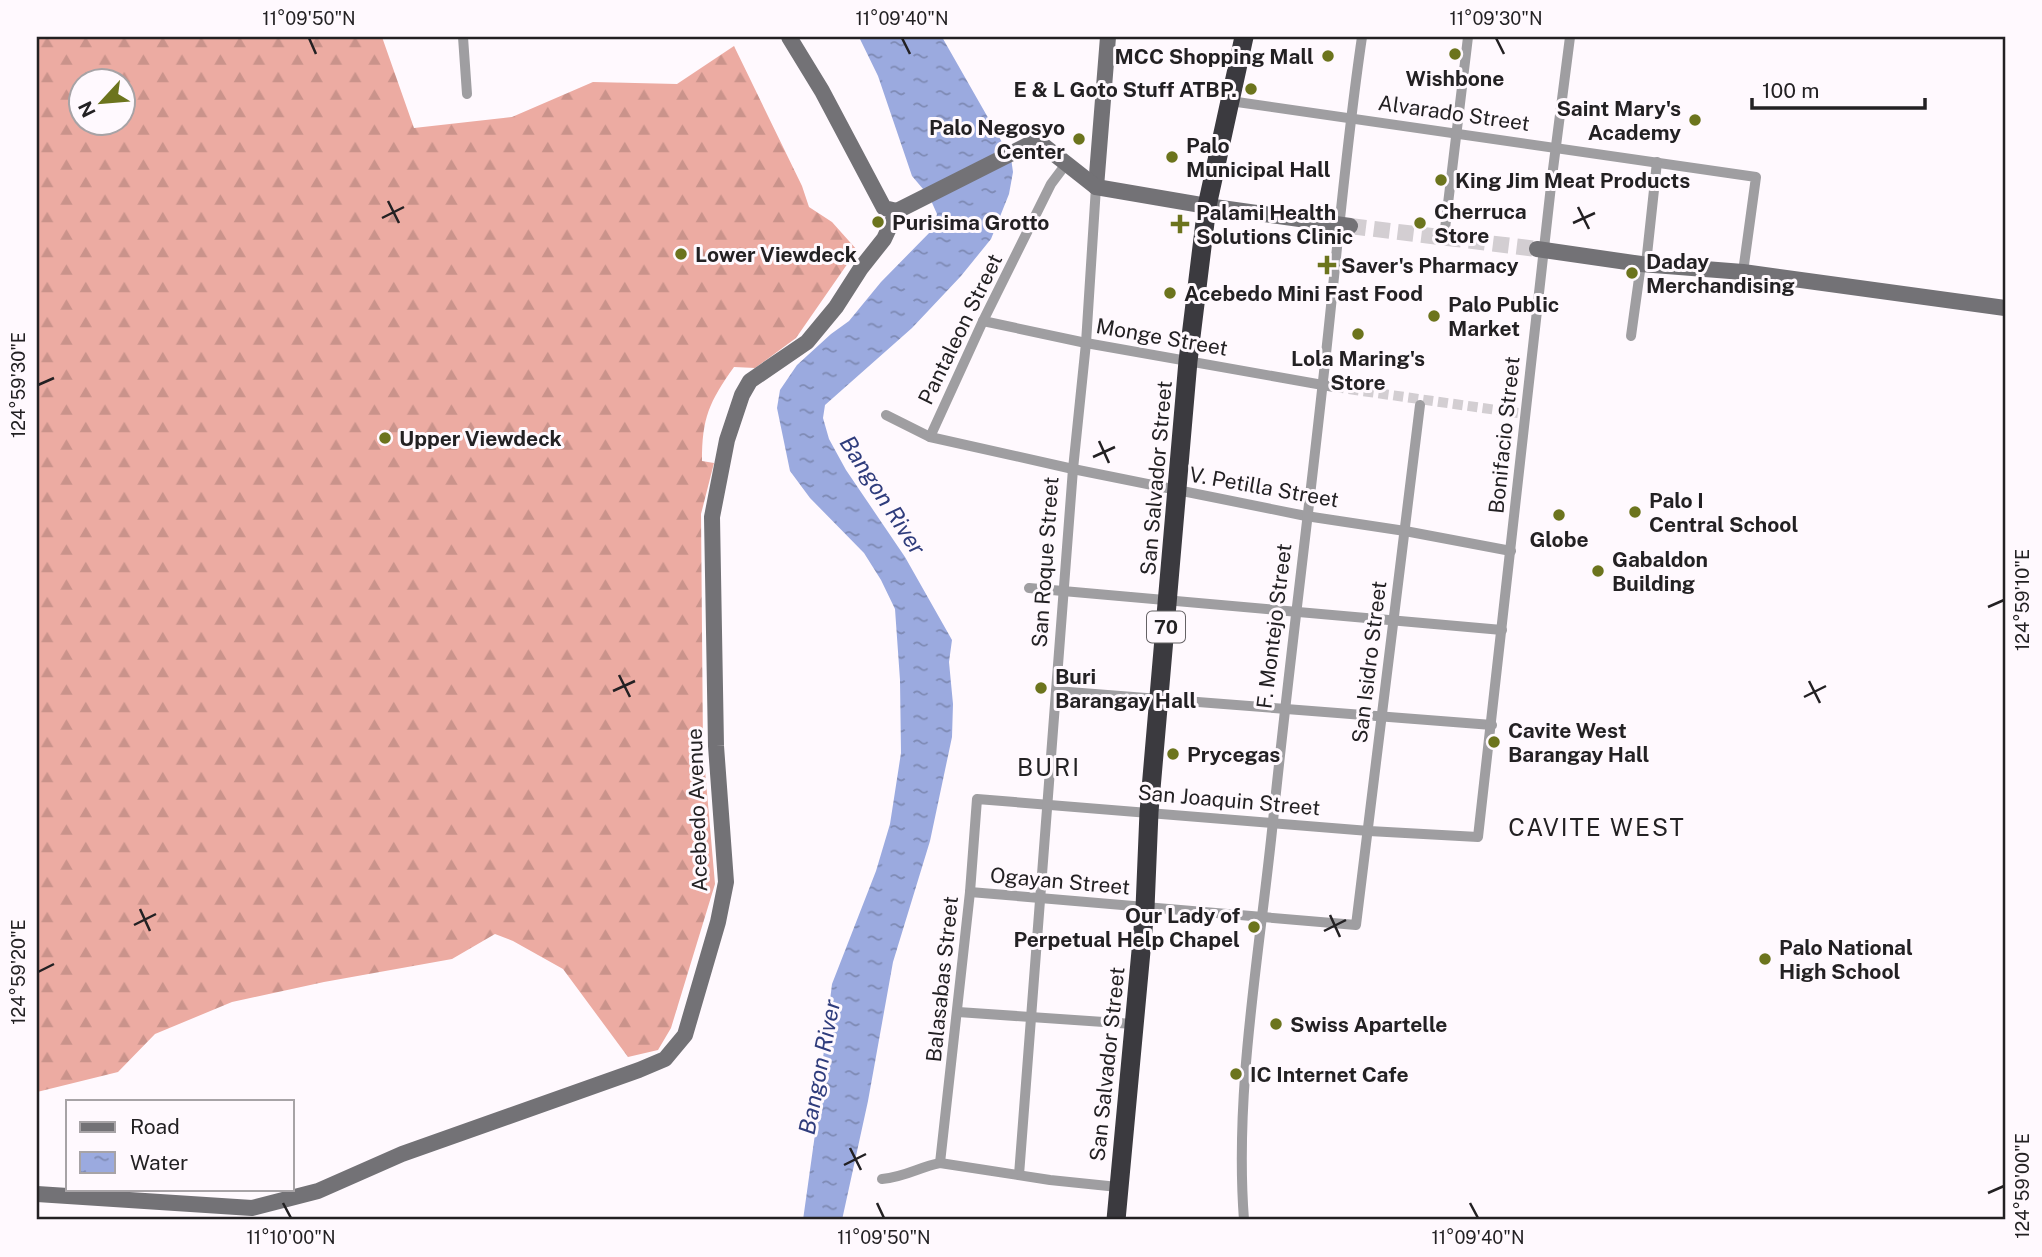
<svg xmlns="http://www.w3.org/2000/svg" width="2042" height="1257" font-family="'Public Sans',sans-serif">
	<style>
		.forest { fill: url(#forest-firs); fill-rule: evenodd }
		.water { fill: url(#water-ripples) }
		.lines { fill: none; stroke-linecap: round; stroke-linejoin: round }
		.street-tunnel { stroke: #d3ced2; stroke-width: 10; stroke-dasharray: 10 5; stroke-linecap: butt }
		.secondary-tunnel { stroke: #d3ced2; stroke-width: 16; stroke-dasharray: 16 8; stroke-linecap: butt }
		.street { stroke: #9f9ea1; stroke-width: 10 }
		.secondary { stroke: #737276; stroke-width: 16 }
		.highway { stroke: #3b3a3f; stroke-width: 19 }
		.ticks { fill: none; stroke: #232123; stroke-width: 2.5 }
		.poi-dot { fill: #6c741d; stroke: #fff9fe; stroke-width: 2.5 }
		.labels { text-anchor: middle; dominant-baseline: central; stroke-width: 6; stroke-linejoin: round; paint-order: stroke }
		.shield { fill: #fff9fe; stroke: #656265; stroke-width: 2 }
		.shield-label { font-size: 19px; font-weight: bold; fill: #232123 }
		.poi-label { font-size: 21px; font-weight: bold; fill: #232123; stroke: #fff9fe; text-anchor: start }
		.street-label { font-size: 21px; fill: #232123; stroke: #fff9fe }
		.water-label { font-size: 23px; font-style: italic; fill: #2f3c7c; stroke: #fff9fe }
		.quarter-label { font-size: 24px; letter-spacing: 2px; fill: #232123; stroke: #fff9fe }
		.neatline { fill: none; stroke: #232123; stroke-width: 2.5 }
		.ticks-label { font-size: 18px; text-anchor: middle; fill: #232123 }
	</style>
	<defs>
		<pattern id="forest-firs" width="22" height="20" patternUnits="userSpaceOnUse" patternTransform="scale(1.75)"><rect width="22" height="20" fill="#ecaba2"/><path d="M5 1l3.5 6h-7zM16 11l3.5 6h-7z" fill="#ca938b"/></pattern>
		<pattern id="water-ripples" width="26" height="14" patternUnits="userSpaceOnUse" patternTransform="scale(1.75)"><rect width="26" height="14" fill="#9baadf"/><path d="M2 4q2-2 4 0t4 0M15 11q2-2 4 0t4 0" fill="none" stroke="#7e8ab4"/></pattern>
	</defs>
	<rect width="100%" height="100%" fill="#fff9fe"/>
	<!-- forest -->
	<path class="forest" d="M 37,37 L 382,37 L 414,128 L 512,117 L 593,82 L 677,84 L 734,46 L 802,186 L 809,207 L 832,222 L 857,250 L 796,338 L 755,368 L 734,367 C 709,402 702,418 702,461 L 714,463 L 701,514 L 703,747 L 715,884 L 671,1028 L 658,1050 L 628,1057 L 563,969 L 513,941 L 495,934 L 452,959 L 324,982 L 232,1002 L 155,1034 L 118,1072 L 37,1092 ZM 80,80 L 122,80 L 122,122 L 80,122 Z"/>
	<!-- water -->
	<path class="water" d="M 859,37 L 942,37 L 1011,158 L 1013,172 L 1009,194 L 991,239 L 961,276 L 912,328 L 825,405 L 823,418 L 829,439 L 846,470 L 905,557 L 952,640 L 949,662 L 953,704 L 952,737 L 930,841 L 893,962 L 868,1101 L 842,1220 L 803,1220 L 816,1127 L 820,1083 L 832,984 L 876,871 L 890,824 L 901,753 L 900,680 L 895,609 L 881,580 L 864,553 L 810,498 L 790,471 L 777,408 L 780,390 L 797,365 L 831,334 L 849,321 L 881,282 L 933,229 L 937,214 L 929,196 L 912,176 L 878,76 Z"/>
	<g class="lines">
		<!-- street-tunnel -->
		<path class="street-tunnel" d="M 1334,387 L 1518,413"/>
		<!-- secondary-tunnel -->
		<path class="secondary-tunnel" d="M 1350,226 L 1537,249"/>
		<!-- street -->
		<g class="street">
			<path d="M 463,37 L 467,94"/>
			<path d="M 1230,101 L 1756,177 L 1743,272"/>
			<path d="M 1444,237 L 1468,37"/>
			<path d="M 1646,264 L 1657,162"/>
			<path d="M 983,321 L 1086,343 L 1334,387"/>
			<path d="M 1631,336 L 1641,264"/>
			<path d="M 886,415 L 930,437 L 1073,469 L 1306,516 L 1405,531 L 1511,551"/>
			<path d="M 930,437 L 983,321 L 1051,184 L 1066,164"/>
			<path d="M 1029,588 L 1502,630"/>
			<path d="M 1056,691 L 1492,725"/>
			<path d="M 970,892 L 1356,925 L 1420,405"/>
			<path d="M 958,1012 L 1133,1024"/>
			<path d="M 940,1163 L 970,892 L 977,799 L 1369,831 L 1478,837 L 1552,177 L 1570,37"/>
			<path d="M 1019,1175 L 1073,469 L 1086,343 L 1096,187"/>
			<path d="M 882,1179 C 906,1177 919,1167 940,1163 L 1050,1180 L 1118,1187"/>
			<path d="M 1244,1220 C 1234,1090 1260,951 1273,821 C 1288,674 1307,528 1323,381 C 1336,266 1345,151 1362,37"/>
		</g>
		<!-- secondary -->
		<g class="secondary">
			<path d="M 789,37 L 822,91 L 884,208 L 897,211"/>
			<path d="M 1096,187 L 1108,37"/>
			<path d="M 1537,249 L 1641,264 L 1743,272 L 2005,308"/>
			<path d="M 37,1194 L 252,1208 L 318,1191 L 402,1154 L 639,1070 L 665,1059 L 685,1035 L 718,922 L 726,882 L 716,746 L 712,517 L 727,440 L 742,395 L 750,381 L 807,342 L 836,307 L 861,268 L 884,239 L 897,211 L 1034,142 L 1039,142 L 1096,187 L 1207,206 L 1350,226"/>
		</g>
		<!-- highway -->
		<path class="highway" d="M 1116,1220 L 1145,908 L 1149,812 L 1188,361 L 1207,206 L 1244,37"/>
	</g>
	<!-- ticks -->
	<path class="ticks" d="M 309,38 L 316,54M 902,38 L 910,54M 1496,38 L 1504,54M 388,201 L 399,223M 1578,207 L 1589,229M 382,218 L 404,207M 1573,223 L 1595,213M 38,385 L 54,378M 1099,441 L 1109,463M 1093,457 L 1115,447M 1988,607 L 2004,600M 619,675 L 630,697M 1809,681 L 1820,703M 613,691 L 635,681M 1804,697 L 1826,686M 140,909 L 150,931M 1330,915 L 1340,937M 134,925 L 156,914M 1324,931 L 1346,920M 38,972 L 54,964M 850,1148 L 861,1170M 844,1165 L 866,1154M 1988,1193 L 2004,1186M 283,1203 L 291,1218M 877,1203 L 884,1218M 1470,1203 L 1478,1218"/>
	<!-- markers -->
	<g class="poi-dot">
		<circle cx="1455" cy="54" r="7"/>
		<circle cx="1328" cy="56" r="7"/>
		<circle cx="1251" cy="89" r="7"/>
		<circle cx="1695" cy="120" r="7"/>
		<circle cx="1079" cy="139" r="7"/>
		<circle cx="1172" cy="157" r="7"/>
		<circle cx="1441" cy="180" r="7"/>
		<circle cx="878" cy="222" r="7"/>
		<circle cx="1420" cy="223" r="7"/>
		<path d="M1176.5 213.5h7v7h7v7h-7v7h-7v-7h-7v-7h7z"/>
		<circle cx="681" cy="254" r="7"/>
		<path d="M1323.5 254.5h7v7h7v7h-7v7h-7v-7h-7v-7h7z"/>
		<circle cx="1632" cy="273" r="7"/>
		<circle cx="1170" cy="293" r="7"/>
		<circle cx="1434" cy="316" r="7"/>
		<circle cx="1358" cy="334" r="7"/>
		<circle cx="385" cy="438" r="7"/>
		<circle cx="1635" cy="512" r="7"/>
		<circle cx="1559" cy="515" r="7"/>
		<circle cx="1598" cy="571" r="7"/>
		<circle cx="1041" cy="688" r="7"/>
		<circle cx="1494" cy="742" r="7"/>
		<circle cx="1173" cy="754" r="7"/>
		<circle cx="1254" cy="927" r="7"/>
		<circle cx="1765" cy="959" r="7"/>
		<circle cx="1276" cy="1024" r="7"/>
		<circle cx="1236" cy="1074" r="7"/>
	</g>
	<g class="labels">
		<!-- shield labels -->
		<rect class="shield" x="1147" y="611.5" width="38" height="31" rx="5"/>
		<g class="shield-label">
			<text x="1166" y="627">70</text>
		</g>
		<!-- poi labels -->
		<g class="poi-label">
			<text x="1314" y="56" text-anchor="end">MCC Shopping Mall</text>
			<text x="1455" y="78" text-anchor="middle">Wishbone</text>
			<text x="1237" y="89" text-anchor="end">E &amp; L Goto Stuff ATBP.</text>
			<text x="1681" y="108" text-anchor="end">Saint Mary's<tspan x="1681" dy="24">Academy</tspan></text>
			<text x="1065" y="127" text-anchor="end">Palo Negosyo<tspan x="1065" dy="24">Center</tspan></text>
			<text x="1186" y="145">Palo<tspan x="1186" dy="24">Municipal Hall</tspan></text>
			<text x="1455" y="180">King Jim Meat Products</text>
			<text x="1434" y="211">Cherruca<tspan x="1434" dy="24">Store</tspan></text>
			<text x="1196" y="212">Palami Health<tspan x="1196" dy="24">Solutions Clinic</tspan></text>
			<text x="892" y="222">Purisima Grotto</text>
			<text x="695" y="254">Lower Viewdeck</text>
			<text x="1646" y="261">Daday<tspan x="1646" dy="24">Merchandising</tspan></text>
			<text x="1341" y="265">Saver's Pharmacy</text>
			<text x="1184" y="293">Acebedo Mini Fast Food</text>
			<text x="1448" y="304">Palo Public<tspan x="1448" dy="24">Market</tspan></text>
			<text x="1358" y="358" text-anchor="middle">Lola Maring's<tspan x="1358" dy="24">Store</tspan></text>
			<text x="399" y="438">Upper Viewdeck</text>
			<text x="1649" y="500">Palo I<tspan x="1649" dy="24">Central School</tspan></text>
			<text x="1559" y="539" text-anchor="middle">Globe</text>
			<text x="1612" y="559">Gabaldon<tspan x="1612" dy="24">Building</tspan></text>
			<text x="1055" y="676">Buri<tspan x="1055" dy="24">Barangay Hall</tspan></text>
			<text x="1508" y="730">Cavite West<tspan x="1508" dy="24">Barangay Hall</tspan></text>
			<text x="1187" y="754">Prycegas</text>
			<text x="1240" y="915" text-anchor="end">Our Lady of<tspan x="1240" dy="24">Perpetual Help Chapel</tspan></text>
			<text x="1779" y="947">Palo National<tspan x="1779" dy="24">High School</tspan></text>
			<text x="1290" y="1024">Swiss Apartelle</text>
			<text x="1250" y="1074">IC Internet Cafe</text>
		</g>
		<!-- street labels -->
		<g class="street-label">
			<text transform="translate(1454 113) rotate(8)">Alvarado Street</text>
			<text transform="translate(960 329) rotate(-64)">Pantaleon Street</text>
			<text transform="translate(1162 337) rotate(10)">Monge Street</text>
			<text transform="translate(1504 435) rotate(-84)">Bonifacio Street</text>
			<text transform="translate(1156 478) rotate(-85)">San Salvador Street</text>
			<text transform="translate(1264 487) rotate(10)">V. Petilla Street</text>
			<text transform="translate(1045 562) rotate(-86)">San Roque Street</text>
			<text transform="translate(1274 626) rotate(-83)">F. Montejo Street</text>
			<text transform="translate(1369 662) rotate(-83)">San Isidro Street</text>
			<text transform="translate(1229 800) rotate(5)">San Joaquin Street</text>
			<text transform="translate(697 810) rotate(-92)">Acebedo Avenue</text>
			<text transform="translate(1060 881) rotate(5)">Ogayan Street</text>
			<text transform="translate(942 979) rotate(-84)">Balasabas Street</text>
			<text transform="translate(1107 1064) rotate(-84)">San Salvador Street</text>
		</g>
		<!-- water labels -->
		<g class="water-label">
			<text transform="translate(883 495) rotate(57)">Bangon River</text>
			<text transform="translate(819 1067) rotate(-79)">Bangon River</text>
		</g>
		<!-- quarter labels -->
		<g class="quarter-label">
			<text x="1049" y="767">BURI</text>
			<text x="1597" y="827">CAVITE WEST</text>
		</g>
	</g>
	<!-- border -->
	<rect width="2042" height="1257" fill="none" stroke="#fff9fe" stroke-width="77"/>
	<!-- legend -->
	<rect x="66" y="1100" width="228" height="91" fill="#fff9fe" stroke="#a7a3a6" stroke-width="2"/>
	<rect x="80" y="1122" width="35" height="10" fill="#737276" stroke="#a7a3a6" stroke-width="2"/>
	<text x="130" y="1134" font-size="21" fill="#232123">Road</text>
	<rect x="80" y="1152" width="35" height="21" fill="url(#water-ripples)" stroke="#a7a3a6" stroke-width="2"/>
	<text x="130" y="1170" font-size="21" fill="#232123">Water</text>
	<!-- north arrow -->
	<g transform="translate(102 102) rotate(244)"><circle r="33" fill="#fff9fe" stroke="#a7a3a6" stroke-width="2"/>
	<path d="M0-5L12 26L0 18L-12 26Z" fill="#6c741d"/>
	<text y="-10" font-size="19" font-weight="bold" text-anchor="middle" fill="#232123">N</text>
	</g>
	<!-- scale -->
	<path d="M1752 98v10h173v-10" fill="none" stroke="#232123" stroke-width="3.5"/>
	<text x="1762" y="98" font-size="21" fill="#232123" stroke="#fff9fe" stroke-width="5" paint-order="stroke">100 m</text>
	<rect x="38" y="38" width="1966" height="1180" class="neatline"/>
	<g class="ticks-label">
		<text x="309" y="25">11°09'50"N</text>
		<text x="902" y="25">11°09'40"N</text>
		<text x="1496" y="25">11°09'30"N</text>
		<text transform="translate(19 385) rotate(-90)" y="6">124°59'30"E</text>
		<text transform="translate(2023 600) rotate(-90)" y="6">124°59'10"E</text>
		<text transform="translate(19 972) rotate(-90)" y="6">124°59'20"E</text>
		<text transform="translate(2023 1186) rotate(-90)" y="6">124°59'00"E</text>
		<text x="291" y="1244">11°10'00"N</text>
		<text x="884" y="1244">11°09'50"N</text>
		<text x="1478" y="1244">11°09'40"N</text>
	</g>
</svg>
